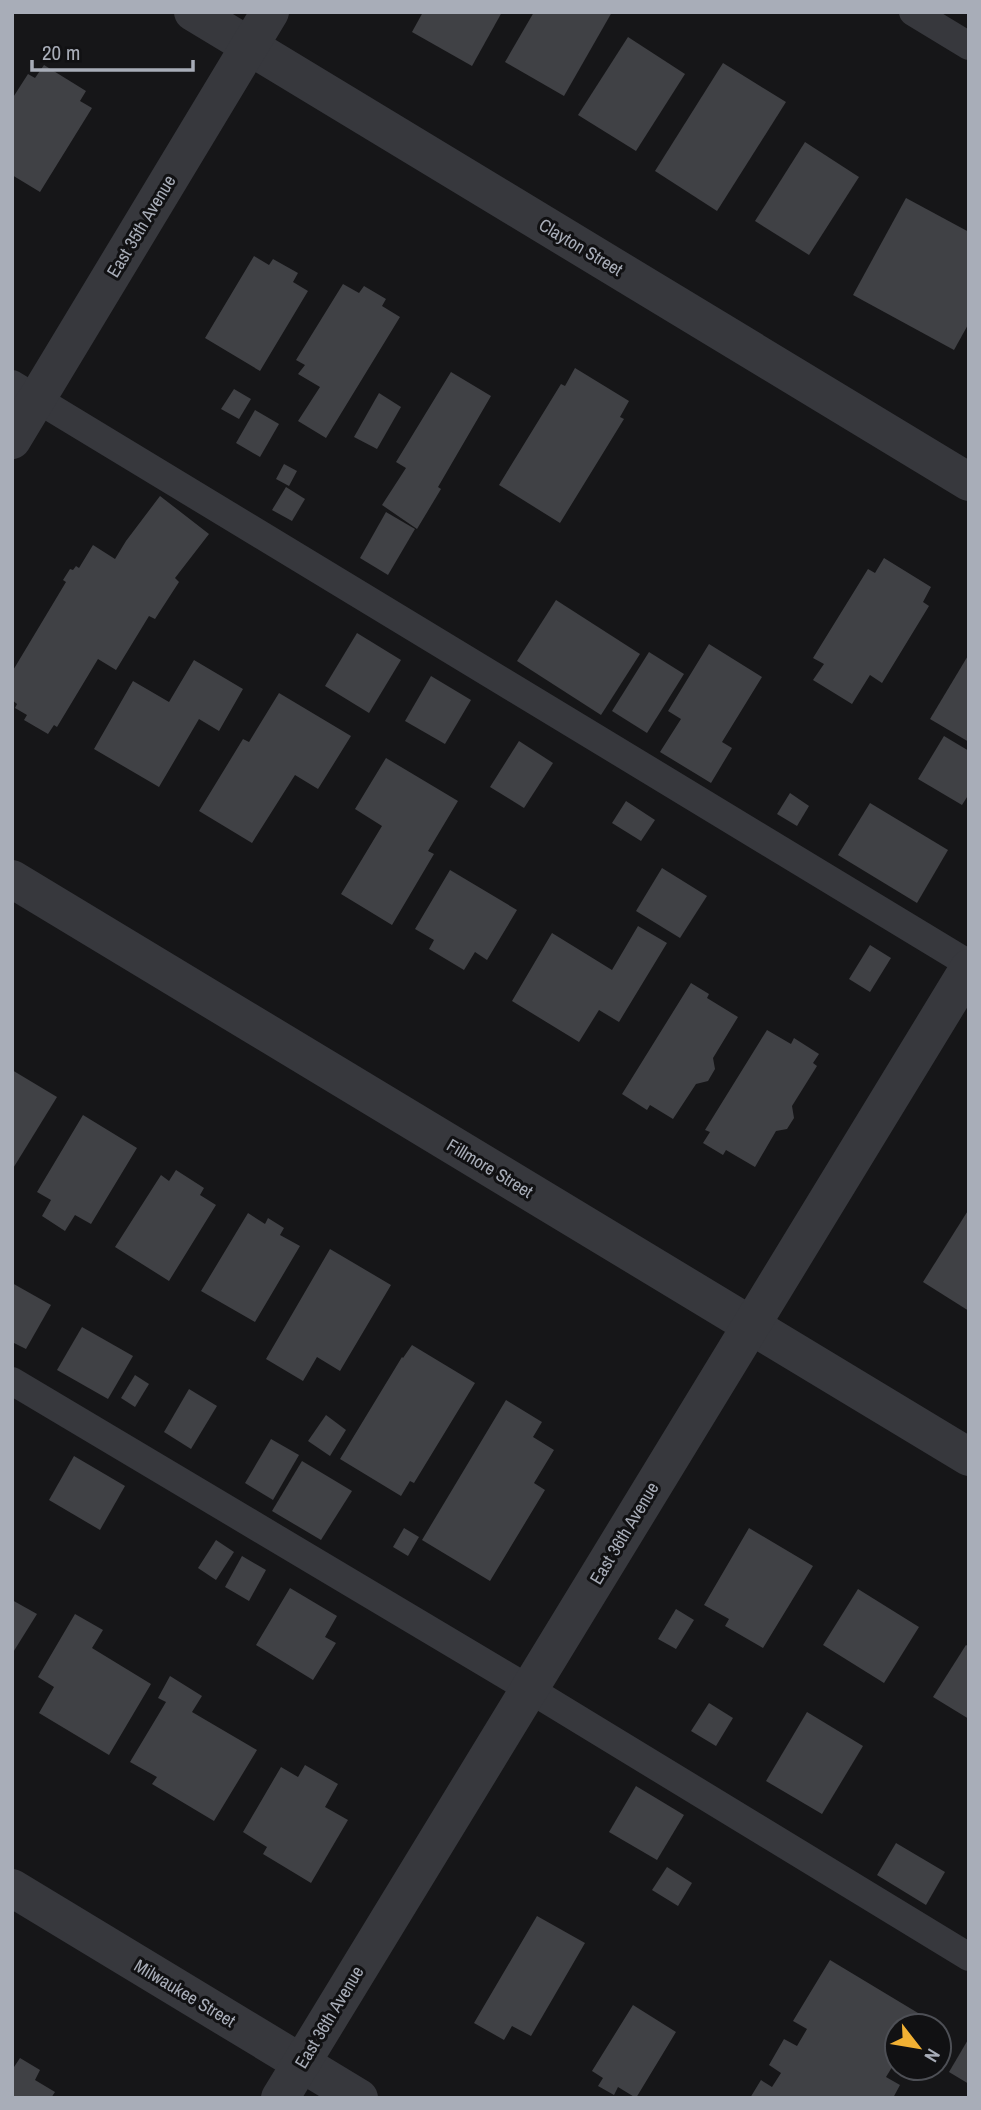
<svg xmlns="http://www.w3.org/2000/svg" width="981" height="2110" font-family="'Archivo Narrow',sans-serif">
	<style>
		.building { fill: #404145 }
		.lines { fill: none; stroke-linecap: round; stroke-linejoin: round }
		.service { stroke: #37383d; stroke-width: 28 }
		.minor { stroke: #37383d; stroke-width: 38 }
		.labels { text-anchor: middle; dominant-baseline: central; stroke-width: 6; stroke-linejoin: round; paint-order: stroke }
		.street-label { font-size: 18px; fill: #a8adb8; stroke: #111113 }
	</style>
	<rect width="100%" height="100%" fill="#161618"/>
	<!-- building -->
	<g class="building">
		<path d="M 423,12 L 502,12 L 472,66 L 412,32 Z"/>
		<path d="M 534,12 L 612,12 L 564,96 L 505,62 Z"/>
		<path d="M 628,37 L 685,74 L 636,151 L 578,115 Z"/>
		<path d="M 723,63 L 786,102 L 717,211 L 655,171 Z"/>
		<path d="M 44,65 L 86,91 L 80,101 L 92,108 L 40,192 L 12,175 L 12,99 L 28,74 L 35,78 Z"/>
		<path d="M 805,142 L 859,177 L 809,255 L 755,221 Z"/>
		<path d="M 906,198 L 969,232 L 969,323 L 954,350 L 853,295 Z"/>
		<path d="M 254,256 L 269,265 L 273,259 L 298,273 L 293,282 L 308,291 L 260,371 L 205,338 Z"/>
		<path d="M 343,284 L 359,293 L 364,286 L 386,299 L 382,306 L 400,317 L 326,438 L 298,421 L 320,387 L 298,374 L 305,365 L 296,360 Z"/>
		<path d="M 575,368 L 629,401 L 620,417 L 624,419 L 560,523 L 499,485 L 561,384 L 565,386 Z"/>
		<path d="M 451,372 L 491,396 L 438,487 L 441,489 L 417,529 L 382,505 L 406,468 L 396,462 Z"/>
		<path d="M 234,389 L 251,399 L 239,419 L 221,409 Z"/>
		<path d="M 379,393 L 401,407 L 377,449 L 354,437 Z"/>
		<path d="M 255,410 L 279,424 L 260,457 L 236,443 Z"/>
		<path d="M 284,464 L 297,471 L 289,486 L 276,479 Z"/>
		<path d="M 286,487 L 305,499 L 292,521 L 272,510 Z"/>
		<path d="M 160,496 L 209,534 L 175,578 L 179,582 L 155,619 L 149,616 L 116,670 L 98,659 L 57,727 L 54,725 L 48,734 L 24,720 L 27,715 L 15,708 L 17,704 L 12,700 L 12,672 L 66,582 L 63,580 L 70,569 L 73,570 L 76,566 L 79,568 L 93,545 L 115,559 L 126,541 Z"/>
		<path d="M 386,512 L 415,529 L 388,575 L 360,558 Z"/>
		<path d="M 884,558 L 931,587 L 923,602 L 929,606 L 882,683 L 870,675 L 852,704 L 813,680 L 824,664 L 813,658 L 868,569 L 875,573 Z"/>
		<path d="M 556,600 L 640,654 L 601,715 L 517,661 Z"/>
		<path d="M 357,633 L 401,660 L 369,713 L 325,686 Z"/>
		<path d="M 709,644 L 762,677 L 722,742 L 732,748 L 711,783 L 660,752 L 681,719 L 668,711 Z"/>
		<path d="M 649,652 L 684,674 L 647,733 L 612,711 Z"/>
		<path d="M 969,654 L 969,742 L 930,719 Z"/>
		<path d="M 194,660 L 243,689 L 219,731 L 199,719 L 159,787 L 94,749 L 133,681 L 169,702 Z"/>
		<path d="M 431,676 L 471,700 L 445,744 L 405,721 Z"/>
		<path d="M 279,693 L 351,736 L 318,789 L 295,775 L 252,843 L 199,811 L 243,739 L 249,742 Z"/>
		<path d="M 944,736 L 969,751 L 969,794 L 962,805 L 918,779 Z"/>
		<path d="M 519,741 L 553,763 L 524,808 L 490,787 Z"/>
		<path d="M 386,758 L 458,801 L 428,851 L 434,854 L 392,925 L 341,894 L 382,826 L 355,809 Z"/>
		<path d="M 790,793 L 809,806 L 797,826 L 777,814 Z"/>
		<path d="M 626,801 L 655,820 L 641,841 L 612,823 Z"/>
		<path d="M 870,803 L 948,850 L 917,903 L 838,855 Z"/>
		<path d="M 662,868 L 707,896 L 680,938 L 636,911 Z"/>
		<path d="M 450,870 L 517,910 L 487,960 L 475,952 L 464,970 L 429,949 L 434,940 L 415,929 Z"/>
		<path d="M 638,926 L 667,943 L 619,1022 L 599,1010 L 579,1042 L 512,1001 L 552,933 L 612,970 Z"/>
		<path d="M 870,945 L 891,958 L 870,992 L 849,979 Z"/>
		<path d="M 691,983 L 709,994 L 707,998 L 738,1017 L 713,1058 L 715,1069 L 708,1081 L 696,1084 L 673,1119 L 650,1105 L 647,1110 L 622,1094 Z"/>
		<path d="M 767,1030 L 791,1044 L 794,1038 L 819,1054 L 813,1063 L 817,1066 L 792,1106 L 794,1118 L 787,1129 L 776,1131 L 755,1167 L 726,1150 L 723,1155 L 703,1143 L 710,1132 L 705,1130 Z"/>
		<path d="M 12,1070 L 57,1097 L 12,1170 Z"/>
		<path d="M 83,1115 L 137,1148 L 91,1224 L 75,1215 L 65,1231 L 42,1216 L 51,1200 L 37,1192 Z"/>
		<path d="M 176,1170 L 204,1188 L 200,1195 L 216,1205 L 169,1281 L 115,1247 L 161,1175 L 169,1181 Z"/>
		<path d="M 969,1209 L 969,1311 L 923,1282 Z"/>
		<path d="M 248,1213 L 265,1224 L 268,1218 L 284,1228 L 280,1235 L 300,1246 L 255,1322 L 201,1291 Z"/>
		<path d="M 330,1249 L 391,1285 L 340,1371 L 317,1357 L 303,1381 L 266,1359 Z"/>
		<path d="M 12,1283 L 51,1305 L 26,1349 L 12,1342 Z"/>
		<path d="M 82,1327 L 133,1356 L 108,1399 L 57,1370 Z"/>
		<path d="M 412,1345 L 475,1383 L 414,1483 L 410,1481 L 401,1496 L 340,1459 L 402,1357 L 403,1358 Z"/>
		<path d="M 135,1375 L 149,1384 L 135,1407 L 121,1398 Z"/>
		<path d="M 189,1389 L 217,1406 L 191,1449 L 164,1432 Z"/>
		<path d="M 506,1400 L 542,1422 L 533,1437 L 554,1450 L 534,1483 L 545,1490 L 490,1581 L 422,1540 Z"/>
		<path d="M 326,1415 L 346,1430 L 330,1456 L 308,1441 Z"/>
		<path d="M 271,1439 L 299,1455 L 273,1500 L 245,1483 Z"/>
		<path d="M 74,1456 L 125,1486 L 100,1530 L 49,1500 Z"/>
		<path d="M 302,1461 L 352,1491 L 321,1540 L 272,1511 Z"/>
		<path d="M 404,1528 L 419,1537 L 408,1556 L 393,1547 Z"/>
		<path d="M 749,1528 L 813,1566 L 763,1648 L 725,1626 L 729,1619 L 704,1605 Z"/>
		<path d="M 216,1540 L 234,1552 L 216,1580 L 198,1568 Z"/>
		<path d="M 242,1556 L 266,1570 L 249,1601 L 225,1587 Z"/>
		<path d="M 290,1588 L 337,1616 L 325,1637 L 336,1643 L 313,1680 L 256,1645 Z"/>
		<path d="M 858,1589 L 919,1627 L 884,1683 L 823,1645 Z"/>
		<path d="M 12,1600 L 37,1614 L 12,1654 Z"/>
		<path d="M 676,1609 L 694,1620 L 676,1649 L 658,1639 Z"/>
		<path d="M 75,1614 L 103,1630 L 92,1648 L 151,1684 L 109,1755 L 39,1713 L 54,1687 L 38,1677 Z"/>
		<path d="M 966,1645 L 969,1647 L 969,1719 L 933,1697 Z"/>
		<path d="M 170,1676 L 202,1696 L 192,1712 L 257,1750 L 214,1821 L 152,1784 L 157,1777 L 130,1762 L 166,1702 L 158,1698 Z"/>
		<path d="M 709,1703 L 733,1718 L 716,1746 L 691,1731 Z"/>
		<path d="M 807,1712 L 863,1746 L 822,1814 L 766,1781 Z"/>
		<path d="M 305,1765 L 338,1784 L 325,1807 L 348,1820 L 311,1883 L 263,1854 L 267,1847 L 243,1832 L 281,1767 L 298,1777 Z"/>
		<path d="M 636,1786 L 684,1815 L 657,1860 L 609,1832 Z"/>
		<path d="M 896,1843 L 945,1872 L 926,1905 L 877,1875 Z"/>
		<path d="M 667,1867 L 692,1883 L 678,1906 L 652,1890 Z"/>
		<path d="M 537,1916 L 585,1943 L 531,2036 L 512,2026 L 504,2040 L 474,2023 Z"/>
		<path d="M 830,1960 L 923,2016 L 917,2026 L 897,2026 L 897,2059 L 886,2077 L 900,2085 L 893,2098 L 750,2098 L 761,2080 L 772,2087 L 781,2073 L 769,2065 L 784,2039 L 797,2046 L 807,2029 L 793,2021 Z"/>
		<path d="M 633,2005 L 676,2032 L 636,2098 L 618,2087 L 614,2095 L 598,2086 L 603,2078 L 592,2071 Z"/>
		<path d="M 969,2038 L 969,2084 L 949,2072 Z"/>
		<path d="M 20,2058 L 40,2070 L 35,2080 L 55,2092 L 51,2098 L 12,2098 L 12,2066 L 14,2067 Z"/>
	</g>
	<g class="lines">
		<!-- service -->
		<g class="service">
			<path d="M 913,12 L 969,46"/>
			<path d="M 12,384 L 969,964"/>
			<path d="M 12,1381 L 529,1689 L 969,1957"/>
		</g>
		<!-- minor -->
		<g class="minor">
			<path d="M 193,12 L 969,482"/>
			<path d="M 12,440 L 270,12"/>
			<path d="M 12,879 L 969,1457"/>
			<path d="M 12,1888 L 359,2098"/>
			<path d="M 280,2098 L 969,968"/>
		</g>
	</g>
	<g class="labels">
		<!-- street labels -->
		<g class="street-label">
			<text transform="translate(141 226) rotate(-59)">East 35th Avenue</text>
			<text transform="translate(581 247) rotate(31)">Clayton Street</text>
			<text transform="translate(490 1168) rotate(31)">Fillmore Street</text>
			<text transform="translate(624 1533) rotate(-59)">East 36th Avenue</text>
			<text transform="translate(185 1993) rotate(31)">Milwaukee Street</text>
			<text transform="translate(329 2017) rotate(-59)">East 36th Avenue</text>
		</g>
	</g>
	<!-- border -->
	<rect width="981" height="2110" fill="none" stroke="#a8adb8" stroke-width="28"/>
	<!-- north arrow -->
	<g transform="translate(918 2047) rotate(121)"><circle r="33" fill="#111113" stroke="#4d4f55" stroke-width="2"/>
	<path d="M0-5L12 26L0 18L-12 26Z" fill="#f2b134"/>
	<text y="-10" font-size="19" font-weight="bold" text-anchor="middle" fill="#a8adb8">N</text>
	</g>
	<!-- scale -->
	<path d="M32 60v10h161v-10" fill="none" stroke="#a8adb8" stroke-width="3.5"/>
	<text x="42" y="60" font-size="21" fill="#a8adb8" stroke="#111113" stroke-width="5" paint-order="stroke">20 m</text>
</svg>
